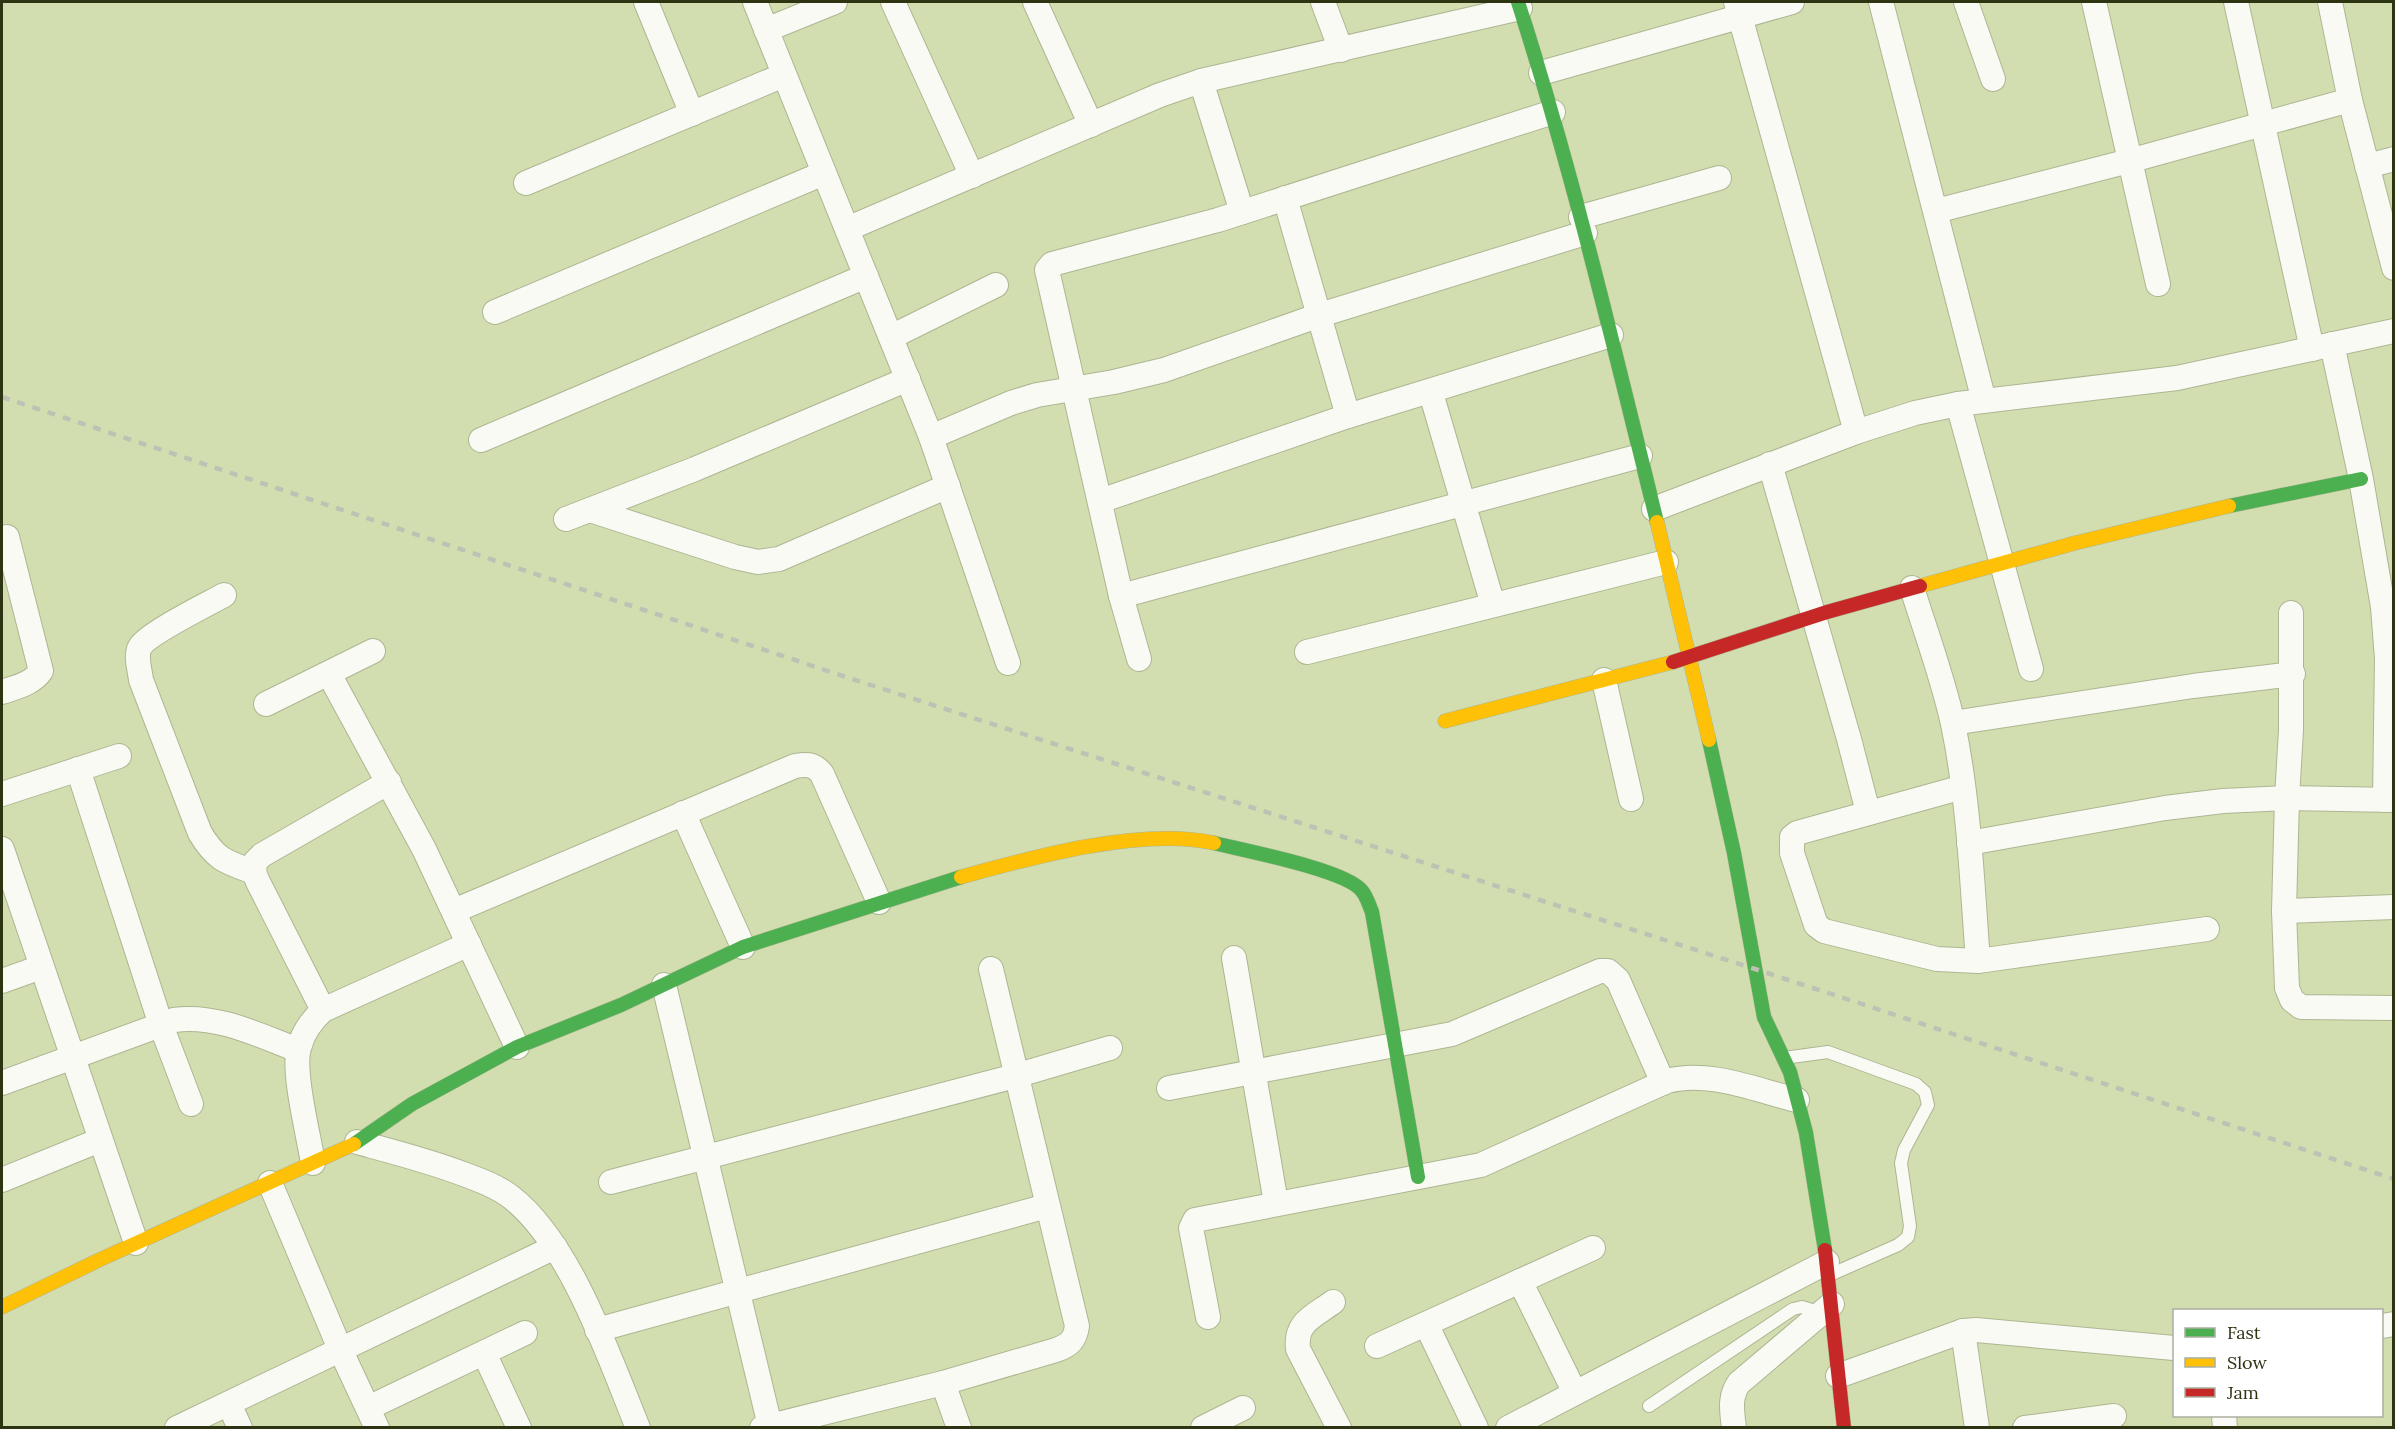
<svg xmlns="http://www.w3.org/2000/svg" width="2395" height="1429" font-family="Lora,serif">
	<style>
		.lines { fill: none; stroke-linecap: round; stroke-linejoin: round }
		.lane-casing { stroke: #adb692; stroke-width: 14 }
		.street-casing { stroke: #adb692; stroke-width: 26 }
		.fast-casing { stroke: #adb692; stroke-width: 15 }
		.slow-casing { stroke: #adb692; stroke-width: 15 }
		.jam-casing { stroke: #adb692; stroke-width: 15 }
		.lane { stroke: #f8faf3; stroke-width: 12 }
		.street { stroke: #f8faf3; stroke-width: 24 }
		.fast { stroke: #4caf50; stroke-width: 14 }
		.slow { stroke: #ffc107; stroke-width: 14 }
		.jam { stroke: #c62828; stroke-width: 14 }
		.rail { stroke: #bec2b5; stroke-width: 4.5; stroke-dasharray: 8 8; stroke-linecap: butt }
	</style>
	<rect width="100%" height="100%" fill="#d2deb0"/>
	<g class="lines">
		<defs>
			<g id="lane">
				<path d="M 1784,1058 L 1828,1052 L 1916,1084 L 1925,1092 L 1928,1105 L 1904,1150 L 1901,1163 L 1910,1226 L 1908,1237 L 1898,1245 L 1832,1274"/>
				<path d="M 1649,1406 L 1793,1309 L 1802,1307 L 1822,1313"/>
			</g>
			<g id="street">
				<path d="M 646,2 L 692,114"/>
				<path d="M 755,2 L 931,437 L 1008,663"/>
				<path d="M 893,2 L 972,176"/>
				<path d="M 1035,2 L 1091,125"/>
				<path d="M 1323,2 L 1341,50"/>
				<path d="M 1736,2 L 1856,432"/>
				<path d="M 1881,2 L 1984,401"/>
				<path d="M 1966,2 L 1993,79"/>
				<path d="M 2094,2 L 2158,284"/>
				<path d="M 2236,2 L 2312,349"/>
				<path d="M 2330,2 L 2350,100 L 2394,268"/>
				<path d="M 766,30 L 835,2"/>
				<path d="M 1541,73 L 1792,2"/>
				<path d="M 1201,81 L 1242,212"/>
				<path d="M 2367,166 L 2394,159"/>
				<path d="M 526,183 L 784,75"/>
				<path d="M 1285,198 L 1348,416"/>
				<path d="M 1936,211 L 2129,161 L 2350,100"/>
				<path d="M 1581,217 L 1719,178"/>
				<path d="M 847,229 L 1160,95 L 1201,81 L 1520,8"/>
				<path d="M 495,312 L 824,173"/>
				<path d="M 891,337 L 996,285"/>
				<path d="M 2332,344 L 2361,479 L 2383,607 L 2387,659 L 2385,800"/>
				<path d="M 1431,393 L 1493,605"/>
				<path d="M 1958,404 L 2031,669"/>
				<path d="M 931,437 L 1011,403 L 1037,395 L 1114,382 L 1164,370 L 1320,315 L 1585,233"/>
				<path d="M 481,440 L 866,276"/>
				<path d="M 1770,464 L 1849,739 L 1868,812"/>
				<path d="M 1100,501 L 1348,416 L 1611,335"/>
				<path d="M 1654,509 L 1856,432 L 1915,413 L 1958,404 L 2177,378 L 2394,331"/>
				<path d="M 590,510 L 735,557 L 758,562 L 779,559 L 948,486"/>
				<path d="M 566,519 L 695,469 L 908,379"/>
				<path d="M 1912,588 C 1926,633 1943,678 1953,724 C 1969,801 1972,882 1978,961"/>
				<path d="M 224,595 C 208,604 147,634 140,647 C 135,656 140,670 141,680 L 200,833 C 216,860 226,862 254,872"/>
				<path d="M 1121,596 L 1640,456"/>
				<path d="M 2291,613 L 2291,730 L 2287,798 L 2284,911 L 2287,988 L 2292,1000 L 2301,1007 L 2394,1008"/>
				<path d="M 1307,652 L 1666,562"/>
				<path d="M 1139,659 L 1121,596 L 1047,270 L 1052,264 L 1218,220 L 1553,112"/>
				<path d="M 329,674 L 424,849 L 517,1047"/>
				<path d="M 1604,680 L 1631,799"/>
				<path d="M 2,692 C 16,687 32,684 41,671 L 7,537"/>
				<path d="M 266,704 L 373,651"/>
				<path d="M 1953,723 L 2193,686 L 2293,674"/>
				<path d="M 78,769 L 161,1025 L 191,1104"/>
				<path d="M 1963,787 L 1797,833 L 1792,837 L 1792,853 L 1816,925 L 1824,931 L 1937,959 L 1978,961 L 2207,929"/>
				<path d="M 2,794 L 119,756"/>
				<path d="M 683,813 L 743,947"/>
				<path d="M 1969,843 L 2165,808 L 2223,801 L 2287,798 L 2394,800"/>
				<path d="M 2,849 L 136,1243"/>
				<path d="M 454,911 L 795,766 C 808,764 814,764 822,774 L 879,902"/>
				<path d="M 2284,911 L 2394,907"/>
				<path d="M 1234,958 L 1276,1203"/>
				<path d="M 2,981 L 41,967"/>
				<path d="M 664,985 L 770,1426"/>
				<path d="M 323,1010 L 258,882 L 254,872 L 255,862 L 262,855 L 389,782"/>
				<path d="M 2,1083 L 174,1020 C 217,1014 258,1035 298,1050"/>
				<path d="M 1169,1088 L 1452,1034 L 1600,971 L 1608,971 L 1618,980 L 1663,1083"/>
				<path d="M 357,1142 C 394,1152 430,1161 466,1175 C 482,1181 498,1187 511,1197 C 571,1244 609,1357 638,1428"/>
				<path d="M 313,1163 C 309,1137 292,1071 299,1048 C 303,1032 311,1021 323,1010 L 469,944"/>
				<path d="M 2,1180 L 100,1140"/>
				<path d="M 611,1182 L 1015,1076 L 1110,1048"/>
				<path d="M 270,1183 L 340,1349 L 377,1428"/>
				<path d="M 1520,1281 L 1575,1393"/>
				<path d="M 1333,1302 C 1313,1317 1295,1322 1298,1349 L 1339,1428"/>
				<path d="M 1208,1317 L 1191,1228 L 1195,1220 L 1481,1165 L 1667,1081 C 1710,1070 1755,1090 1797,1100"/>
				<path d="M 1426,1324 L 1476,1428"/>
				<path d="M 2382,1326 L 2394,1324"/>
				<path d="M 597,1330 L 1047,1206"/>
				<path d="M 1963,1331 L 1977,1428"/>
				<path d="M 1377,1346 L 1593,1248"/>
				<path d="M 484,1353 L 519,1428"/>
				<path d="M 1838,1376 L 1963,1331 L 1976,1330 L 2174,1348"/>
				<path d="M 943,1383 L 959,1428"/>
				<path d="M 229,1404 L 240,1428"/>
				<path d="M 368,1408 L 525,1333"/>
				<path d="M 2224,1416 L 2225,1428"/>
				<path d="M 177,1428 L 555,1247"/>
				<path d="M 762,1428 L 943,1383 L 1056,1350 C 1070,1345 1075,1340 1077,1326 L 991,969"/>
				<path d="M 1203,1428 L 1243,1408"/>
				<path d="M 1508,1428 L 1827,1262"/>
				<path d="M 1734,1428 C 1732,1411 1729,1397 1739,1383 L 1832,1304"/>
				<path d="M 2025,1428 L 2114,1416"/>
			</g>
			<g id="fast">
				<path d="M 1518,2 C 1573,173 1614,348 1657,522"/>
				<path d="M 2229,506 L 2361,479"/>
				<path d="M 1709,740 L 1734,853 L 1764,1017 L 1790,1072 L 1806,1133 L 1825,1250"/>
				<path d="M 1214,843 C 1242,850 1347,870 1362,891 C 1367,897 1369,905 1372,912 L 1418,1177"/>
				<path d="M 354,1144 L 412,1104 L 517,1047 L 621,1005 L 743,947 L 961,877"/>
			</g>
			<g id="slow">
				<path d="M 1657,522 L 1709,740"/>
				<path d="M 1920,586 L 2075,543 L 2229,506"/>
				<path d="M 1445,721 L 1673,662"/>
				<path d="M 961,877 C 1033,857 1141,827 1214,843"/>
				<path d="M 2,1307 L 99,1260 L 354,1144"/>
			</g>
			<g id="jam">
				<path d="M 1673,662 L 1827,612 L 1920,586"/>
				<path d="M 1825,1250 L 1844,1428"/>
			</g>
		</defs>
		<!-- lane casing -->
		<use href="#lane" class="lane-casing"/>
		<!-- street casing -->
		<use href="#street" class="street-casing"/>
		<!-- fast casing -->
		<use href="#fast" class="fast-casing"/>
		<!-- slow casing -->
		<use href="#slow" class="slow-casing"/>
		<!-- jam casing -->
		<use href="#jam" class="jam-casing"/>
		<!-- lane -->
		<use href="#lane" class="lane"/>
		<!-- street -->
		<use href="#street" class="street"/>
		<!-- fast -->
		<use href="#fast" class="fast"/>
		<!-- slow -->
		<use href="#slow" class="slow"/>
		<!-- jam -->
		<use href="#jam" class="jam"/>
		<!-- rail -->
		<path class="rail" d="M 2,397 L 852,679 L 1755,969 L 2394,1179"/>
	</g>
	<!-- border -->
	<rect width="2395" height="1429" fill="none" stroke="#2d3412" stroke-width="6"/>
	<!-- legend -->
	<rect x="2173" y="1309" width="210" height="108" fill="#ffffff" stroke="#abaea0" stroke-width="1.5"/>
	<rect x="2185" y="1328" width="30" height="9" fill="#4caf50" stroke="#abaea0" stroke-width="1.5"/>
	<text x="2227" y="1339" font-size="18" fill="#2d3412">Fast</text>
	<rect x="2185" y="1358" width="30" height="9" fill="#ffc107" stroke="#abaea0" stroke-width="1.5"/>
	<text x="2227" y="1369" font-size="18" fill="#2d3412">Slow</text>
	<rect x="2185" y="1388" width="30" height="9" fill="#c62828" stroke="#abaea0" stroke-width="1.5"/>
	<text x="2227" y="1399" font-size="18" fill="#2d3412">Jam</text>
</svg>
